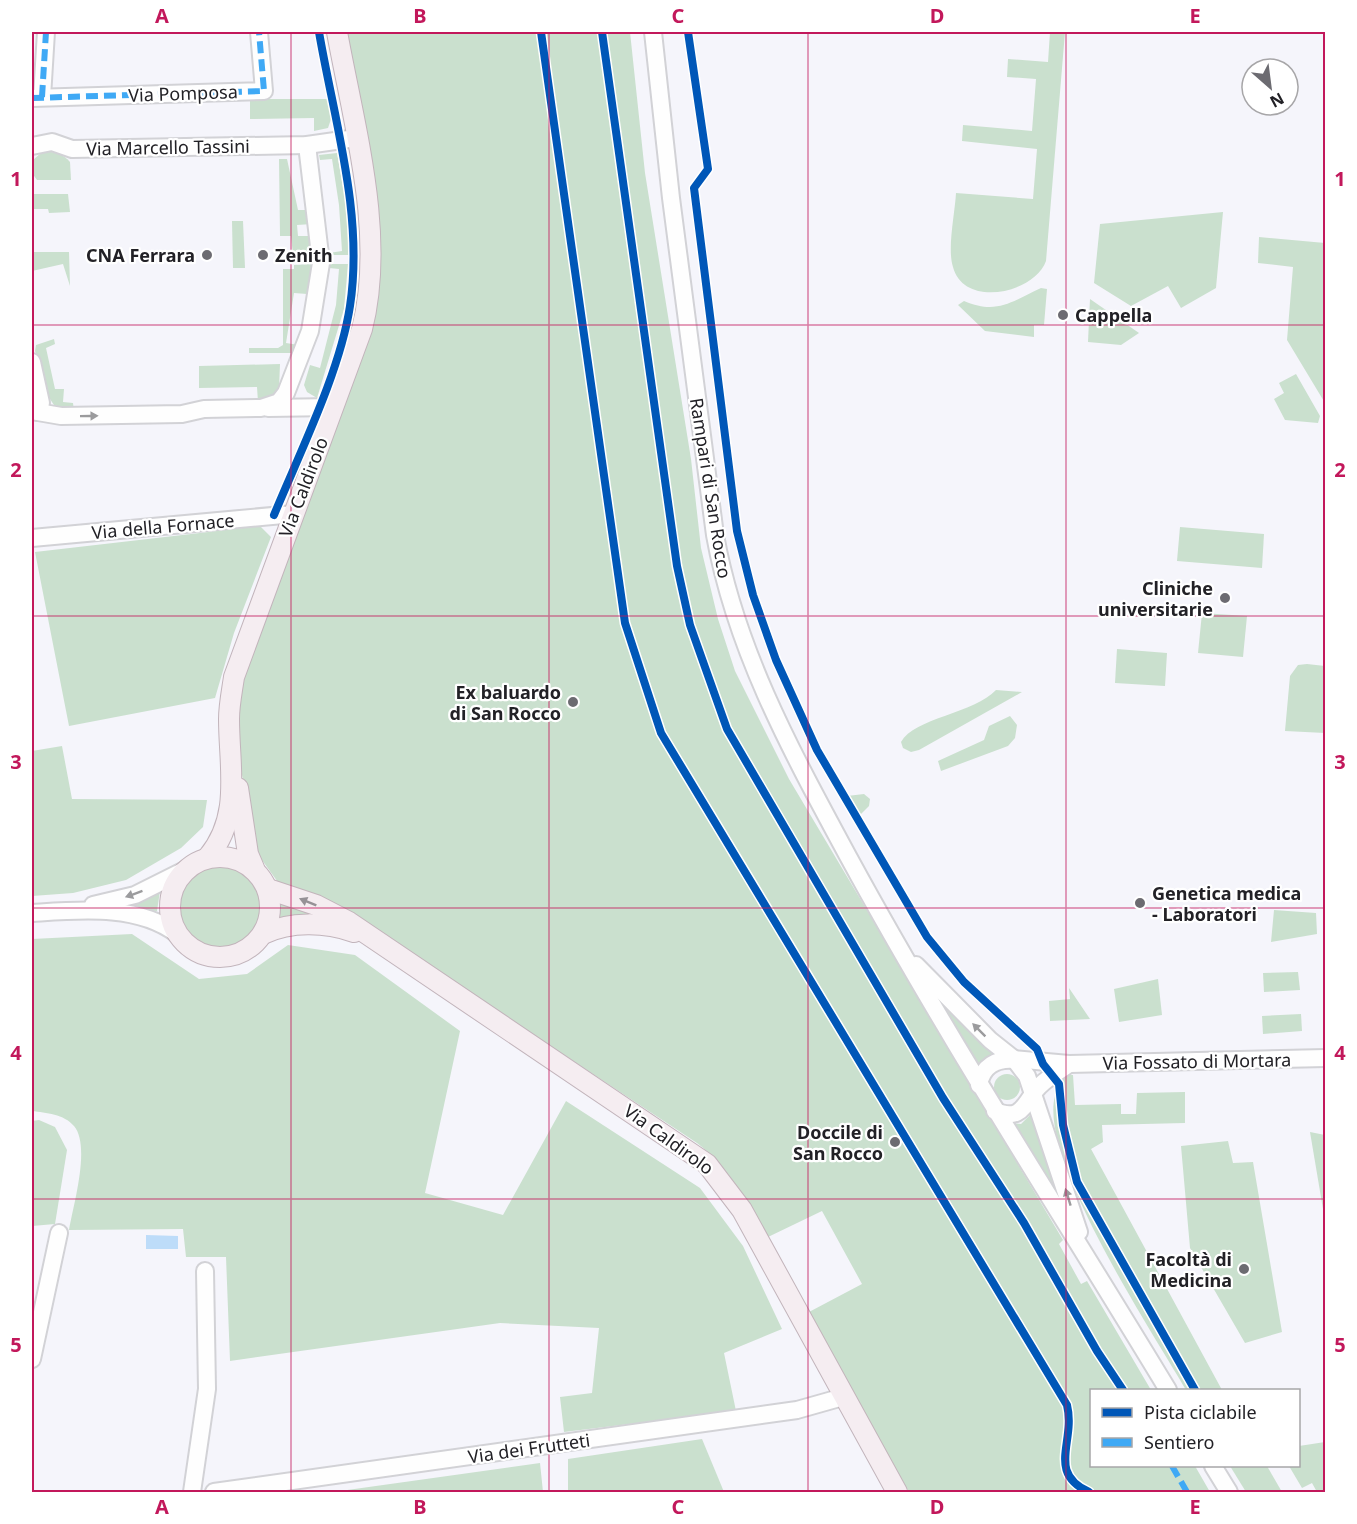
<svg xmlns="http://www.w3.org/2000/svg" width="1357" height="1524" font-family="'Noto Sans',sans-serif">
	<style>
		.green { fill: #cae0ce }
		.water { fill: #bddcf9 }
		.lines { fill: none; stroke-linecap: round; stroke-linejoin: round }
		.minor-casing { stroke: #d2d2d6; stroke-width: 20 }
		.major-casing { stroke: #c2b4bb; stroke-width: 22 }
		.minor { stroke: #fefefe; stroke-width: 16 }
		.major { stroke: #f5edf1; stroke-width: 20 }
		.quiet { stroke: #3fa9f5; stroke-width: 6; stroke-dasharray: 12 6; stroke-linecap: butt }
		.cycleway-casing { stroke: #fff; stroke-width: 11 }
		.cycleway { stroke: #0057b8; stroke-width: 8 }
		.oneway { fill: #9b9b9d }
		.oneway2 { fill: #969196 }
		.grid { fill: none; stroke: #c2185b; stroke-width: 1.5; stroke-opacity: 0.55 }
		.poi-dot { fill: #6c6b71; stroke: #fff; stroke-width: 2 }
		.labels { text-anchor: middle; dominant-baseline: central; stroke-width: 4.5; stroke-linejoin: round; paint-order: stroke }
		.street-label { font-size: 18px; fill: #222126; stroke: #fff }
		.poi-label { font-size: 18px; font-weight: bold; fill: #222126; stroke: #fff; text-anchor: end }
		.neatline { fill: none; stroke: #c2185b; stroke-width: 2 }
		.grid-label { font-size: 20px; text-anchor: middle; font-weight: bold; fill: #c2185b }
	</style>
	<rect width="100%" height="100%" fill="#f5f5fb"/>
	<!-- green -->
	<g class="green">
		<path d="M 345,32 L 630,32 L 645,173 L 691,459 L 701,548 L 718,619 L 735,671 L 789,779 L 1063,1240 L 1059,1244 L 1081,1284 L 1087,1281 L 1151,1390 L 1092,1390 L 1092,1466 L 1195,1466 L 1210,1492 L 909,1492 L 809,1312 L 862,1284 L 822,1211 L 768,1237 C 747,1202 730,1168 697,1143 L 338,905 L 280,885 L 259,856 L 238,756 L 238,701 L 246,671 L 370,327 Z"/>
		<path d="M 1050,32 L 1065,32 L 1046,261 C 1035,293 964,309 953,267 C 947,249 955,213 956,193 L 1033,199 L 1037,149 L 962,141 L 963,125 L 1032,131 L 1036,79 L 1007,77 L 1008,59 L 1048,62 Z"/>
		<path d="M 250,99 L 328,99 L 331,119 L 328,128 L 314,131 L 314,118 L 250,119 Z"/>
		<path d="M 42,152 C 54,151 62,153 70,162 L 71,180 L 37,180 L 32,173 L 32,161 Z"/>
		<path d="M 337,153 L 346,204 L 349,255 L 329,255 L 329,253 L 342,251 L 339,205 L 332,159 L 320,160 L 319,155 Z"/>
		<path d="M 279,159 L 287,159 L 298,210 L 310,210 L 312,224 L 297,225 L 298,236 L 312,236 L 312,254 L 293,255 L 291,236 L 280,236 Z"/>
		<path d="M 32,194 L 68,194 L 70,212 L 49,213 L 48,209 L 32,209 Z"/>
		<path d="M 1223,212 L 1216,288 L 1181,308 L 1168,286 L 1131,306 L 1094,283 L 1100,224 Z"/>
		<path d="M 232,221 L 243,221 L 245,268 L 233,268 Z"/>
		<path d="M 1259,237 L 1325,243 L 1325,403 L 1287,340 L 1293,267 L 1258,263 Z"/>
		<path d="M 32,252 L 69,252 L 70,286 L 63,264 L 32,271 Z"/>
		<path d="M 312,264 L 307,294 L 294,293 L 286,343 L 299,345 L 292,353 L 249,353 L 249,348 L 278,348 L 283,345 L 283,269 L 294,269 L 294,265 Z"/>
		<path d="M 329,264 L 348,264 L 344,309 L 317,398 L 307,392 L 304,385 L 310,365 L 320,368 L 336,305 L 339,269 L 329,268 Z"/>
		<path d="M 1041,288 L 1047,289 L 1044,325 L 1034,325 L 1034,337 L 985,331 L 958,305 L 964,301 C 997,315 1011,302 1041,288 Z"/>
		<path d="M 1090,299 L 1139,333 L 1121,345 L 1088,342 Z"/>
		<path d="M 54,339 L 55,344 L 46,348 L 55,389 L 64,389 L 63,402 L 73,403 L 74,411 L 54,405 L 48,396 L 35,351 L 36,345 Z"/>
		<path d="M 280,364 L 279,389 L 276,397 L 258,402 L 257,387 L 199,388 L 199,366 Z"/>
		<path d="M 1296,374 L 1320,416 L 1318,423 L 1285,420 L 1274,399 L 1284,393 L 1279,383 Z"/>
		<path d="M 260,526 L 271,537 L 234,633 L 215,698 L 69,726 L 35,552 Z"/>
		<path d="M 1180,527 L 1264,534 L 1262,568 L 1177,561 Z"/>
		<path d="M 1202,613 L 1247,616 L 1243,657 L 1198,653 Z"/>
		<path d="M 1117,649 L 1167,653 L 1165,686 L 1115,683 Z"/>
		<path d="M 1307,664 L 1325,666 L 1325,733 L 1285,731 L 1290,676 L 1298,665 Z"/>
		<path d="M 996,690 L 1022,692 L 919,750 L 911,752 L 903,748 L 901,742 C 914,718 975,713 996,690 Z"/>
		<path d="M 1010,716 L 1017,725 L 1015,738 L 1008,746 L 941,771 L 938,761 L 984,740 L 989,726 Z"/>
		<path d="M 62,746 L 72,799 L 207,800 L 203,827 L 181,848 L 126,880 L 73,893 L 32,896 L 32,751 Z"/>
		<path d="M 864,794 L 870,799 L 869,806 L 858,817 L 847,796 Z"/>
		<circle cx="220" cy="907" r="41"/>
		<path d="M 160,891 L 157,911 L 110,908 Z"/>
		<path d="M 279,896 L 343,925 L 275,925 Z"/>
		<path d="M 1274,910 L 1316,913 L 1317,934 L 1271,942 Z"/>
		<path d="M 132,934 L 199,979 L 247,974 L 288,945 L 355,955 L 460,1031 L 425,1193 L 503,1215 L 566,1101 L 700,1188 L 743,1246 L 782,1329 L 724,1353 L 736,1411 L 564,1432 L 560,1397 L 592,1393 L 599,1328 L 500,1323 L 230,1361 L 226,1257 L 186,1257 L 183,1229 L 69,1230 C 73,1206 91,1146 74,1126 C 64,1114 46,1113 32,1111 L 32,939 Z"/>
		<path d="M 1298,972 L 1300,990 L 1264,992 L 1263,973 Z"/>
		<path d="M 1158,979 L 1162,1015 L 1119,1022 L 1114,989 Z"/>
		<path d="M 1069,988 L 1090,1019 L 1050,1021 L 1049,1001 L 1070,999 Z"/>
		<path d="M 931,990 L 993,1053 L 976,1066 Z"/>
		<path d="M 1301,1014 L 1302,1031 L 1263,1034 L 1262,1016 Z"/>
		<circle cx="1007" cy="1087" r="13"/>
		<path d="M 1065,1075 L 1073,1075 L 1075,1105 L 1121,1104 L 1121,1114 L 1136,1114 L 1137,1093 L 1185,1092 L 1185,1123 L 1102,1125 L 1103,1142 L 1091,1149 L 1222,1390 L 1186,1390 C 1153,1333 1038,1159 1055,1096 C 1057,1089 1062,1082 1065,1075 Z"/>
		<path d="M 1030,1115 L 1065,1212 L 1010,1123 L 1021,1124 Z"/>
		<path d="M 39,1120 L 55,1127 L 67,1150 L 55,1224 L 32,1226 L 32,1121 Z"/>
		<path d="M 1310,1132 L 1325,1135 L 1325,1221 Z"/>
		<path d="M 1228,1141 L 1233,1163 L 1253,1162 L 1282,1332 L 1245,1343 L 1190,1248 L 1181,1146 Z"/>
		<path d="M 702,1439 L 724,1492 L 568,1492 L 568,1459 Z"/>
		<path d="M 1325,1442 L 1325,1492 L 1317,1492 L 1312,1483 L 1302,1488 L 1289,1466 L 1298,1466 L 1299,1446 Z"/>
		<path d="M 540,1463 L 543,1492 L 333,1492 Z"/>
		<path d="M 1230,1466 L 1267,1466 L 1282,1492 L 1246,1492 Z"/>
	</g>
	<!-- water -->
	<path class="water" d="M 146,1235 L 178,1236 L 178,1249 L 146,1249 Z"/>
	<g class="lines">
		<defs>
			<g id="minor">
				<path d="M 653,32 L 671,198 L 715,535 C 736,652 793,754 849,858 C 948,1040 1061,1213 1168,1390"/>
				<path d="M 42,97 L 46,32"/>
				<path d="M 32,98 L 264,91 L 259,32"/>
				<path d="M 32,146 L 52,142 L 72,149 L 307,145 L 356,138"/>
				<path d="M 32,362 L 41,403 L 38,412"/>
				<path d="M 268,408 L 333,407"/>
				<path d="M 32,411 L 61,416 L 182,414 L 204,409 L 261,408 L 279,402 L 286,393 L 310,331 L 321,263 L 307,145"/>
				<path d="M 32,538 L 294,514"/>
				<path d="M 93,905 L 135,895 L 187,869"/>
				<path d="M 32,913 C 79,910 138,904 177,934"/>
				<path d="M 916,965 L 990,1040 L 1014,1059 L 1027,1076 L 1079,1232"/>
				<path d="M 1014,1059 L 1069,1064 L 1326,1058"/>
				<path d="M 979,1085 C 982,1066 997,1058 1015,1060"/>
				<path d="M 995,1111 C 1020,1121 1023,1107 1035,1091 C 1043,1080 1058,1072 1069,1064"/>
				<path d="M 32,1359 L 59,1233"/>
				<path d="M 1213,1466 L 1229,1492"/>
				<path d="M 192,1492 L 207,1389 L 205,1271"/>
				<path d="M 214,1492 L 797,1410 L 843,1397"/>
			</g>
			<g id="major">
				<path d="M 238,788 L 248,854 L 254,868"/>
				<circle cx="220" cy="907" r="50"/>
				<path d="M 208,857 C 242,816 229,768 229,719 C 229,705 232,691 234,677 L 362,329 C 386,235 354,126 337,32"/>
				<path d="M 268,889 L 316,905 L 349,922 L 707,1164 L 742,1210 L 897,1492"/>
				<path d="M 263,934 C 291,921 325,922 354,932"/>
			</g>
		</defs>
		<!-- minor casing -->
		<use href="#minor" class="minor-casing"/>
		<!-- major casing -->
		<use href="#major" class="major-casing"/>
		<!-- minor -->
		<use href="#minor" class="minor"/>
		<!-- major -->
		<use href="#major" class="major"/>
		<!-- quiet -->
		<g class="quiet">
			<path d="M 42,97 L 46,32"/>
			<path d="M 32,98 L 264,91 L 259,32"/>
			<path d="M 1172,1466 L 1187,1492"/>
		</g>
		<defs>
			<g id="cycleway">
				<path d="M 541,32 L 625,623 L 661,733 L 1067,1405 C 1076,1442 1046,1472 1089,1492"/>
				<path d="M 602,32 L 677,566 L 690,625 L 727,729 L 943,1098 L 1024,1223 L 1097,1351 L 1123,1390"/>
				<path d="M 688,32 L 708,169 L 694,188 L 737,531 L 753,595 L 776,660 L 817,750 L 927,937 L 964,982 L 1037,1049 L 1043,1064 L 1059,1084 L 1063,1125 L 1077,1182 L 1195,1390"/>
				<path d="M 274,515 C 300,452 340,372 350,306 C 364,215 334,120 319,32"/>
			</g>
		</defs>
		<!-- cycleway casing -->
		<use href="#cycleway" class="cycleway-casing"/>
		<!-- cycleway -->
		<use href="#cycleway" class="cycleway"/>
	</g>
	<!-- one-way arrows -->
	<defs><path id="oneway-solid" d="M-6-.8H1V-3.2L6.5 0L1 3.2V.8H-6Z" transform="scale(1.5)"/></defs>
	<g class="oneway">
		<use href="#oneway-solid" transform="translate(89 416) rotate(-1)"/>
		<use href="#oneway-solid" transform="translate(134 894) rotate(160)"/>
		<use href="#oneway-solid" transform="translate(979 1030) rotate(-135)"/>
		<use href="#oneway-solid" transform="translate(1068 1197) rotate(-107)"/>
	</g>
	<use class="oneway2" href="#oneway-solid" transform="translate(308 902) rotate(-158)"/>
	<!-- grid -->
	<path class="grid" d="M 291,32 L 291,1492M 549,32 L 549,1492M 808,32 L 808,1492M 1066,32 L 1066,1492M 32,325 L 1326,325M 32,616 L 1326,616M 32,908 L 1326,908M 32,1199 L 1326,1199"/>
	<!-- markers -->
	<g class="poi-dot">
		<circle cx="207" cy="255" r="6"/>
		<circle cx="263" cy="255" r="6"/>
		<circle cx="1063" cy="315" r="6"/>
		<circle cx="1225" cy="598" r="6"/>
		<circle cx="573" cy="702" r="6"/>
		<circle cx="1140" cy="903" r="6"/>
		<circle cx="895" cy="1142" r="6"/>
		<circle cx="1244" cy="1269" r="6"/>
	</g>
	<g class="labels">
		<!-- street labels -->
		<g class="street-label">
			<text transform="translate(183 93) rotate(-2)">Via Pomposa</text>
			<text transform="translate(168 147) rotate(-1)">Via Marcello Tassini</text>
			<text transform="translate(303 487) rotate(-69)">Via Caldirolo</text>
			<text transform="translate(711 488) rotate(81)">Rampari di San Rocco</text>
			<text transform="translate(163 526) rotate(-5)">Via della Fornace</text>
			<text transform="translate(1197 1061) rotate(-1)">Via Fossato di Mortara</text>
			<text transform="translate(669 1139) rotate(36)">Via Caldirolo</text>
			<text transform="translate(529 1448) rotate(-8)">Via dei Frutteti</text>
		</g>
		<!-- poi labels -->
		<g class="poi-label">
			<text x="195" y="255">CNA Ferrara</text>
			<text x="275" y="255" text-anchor="start">Zenith</text>
			<text x="1075" y="315" text-anchor="start">Cappella</text>
			<text x="1213" y="588">Cliniche<tspan x="1213" dy="21">universitarie</tspan></text>
			<text x="561" y="692">Ex baluardo<tspan x="561" dy="21">di San Rocco</tspan></text>
			<text x="1152" y="893" text-anchor="start">Genetica medica<tspan x="1152" dy="21">- Laboratori</tspan></text>
			<text x="883" y="1132">Doccile di<tspan x="883" dy="21">San Rocco</tspan></text>
			<text x="1232" y="1259">Facoltà di<tspan x="1232" dy="21">Medicina</tspan></text>
		</g>
	</g>
	<!-- border -->
	<rect width="1357" height="1524" fill="none" stroke="#ffffff" stroke-width="66"/>
	<!-- legend -->
	<rect x="1090" y="1389" width="210" height="78" fill="#ffffff" stroke="#a7a6a8" stroke-width="1.5"/>
	<rect x="1102" y="1408" width="30" height="9" fill="#0057b8" stroke="#a7a6a8" stroke-width="1.5"/>
	<text x="1144" y="1419" font-size="18" fill="#222126">Pista ciclabile</text>
	<rect x="1102" y="1438" width="30" height="9" fill="#3fa9f5" stroke="#a7a6a8" stroke-width="1.5"/>
	<text x="1144" y="1449" font-size="18" fill="#222126">Sentiero</text>
	<!-- north arrow -->
	<g transform="translate(1270 87) rotate(152)"><circle r="28" fill="#ffffff" stroke="#a7a6a8" stroke-width="1.5"/>
	<path d="M0-4.5L10 22L0 15L-10 22Z" fill="#6c6b71"/>
	<text y="-9" font-size="16" font-weight="bold" text-anchor="middle" fill="#222126">N</text>
	</g>
	<rect x="33" y="33" width="1291" height="1458" class="neatline"/>
	<g class="grid-label">
		<text x="162" y="23">A</text>
		<text x="420" y="23">B</text>
		<text x="678" y="23">C</text>
		<text x="937" y="23">D</text>
		<text x="1195" y="23">E</text>
		<text x="16" y="186">1</text>
		<text x="1340" y="186">1</text>
		<text x="16" y="477">2</text>
		<text x="1340" y="477">2</text>
		<text x="16" y="769">3</text>
		<text x="1340" y="769">3</text>
		<text x="16" y="1060">4</text>
		<text x="1340" y="1060">4</text>
		<text x="16" y="1352">5</text>
		<text x="1340" y="1352">5</text>
		<text x="162" y="1514">A</text>
		<text x="420" y="1514">B</text>
		<text x="678" y="1514">C</text>
		<text x="937" y="1514">D</text>
		<text x="1195" y="1514">E</text>
	</g>
</svg>
